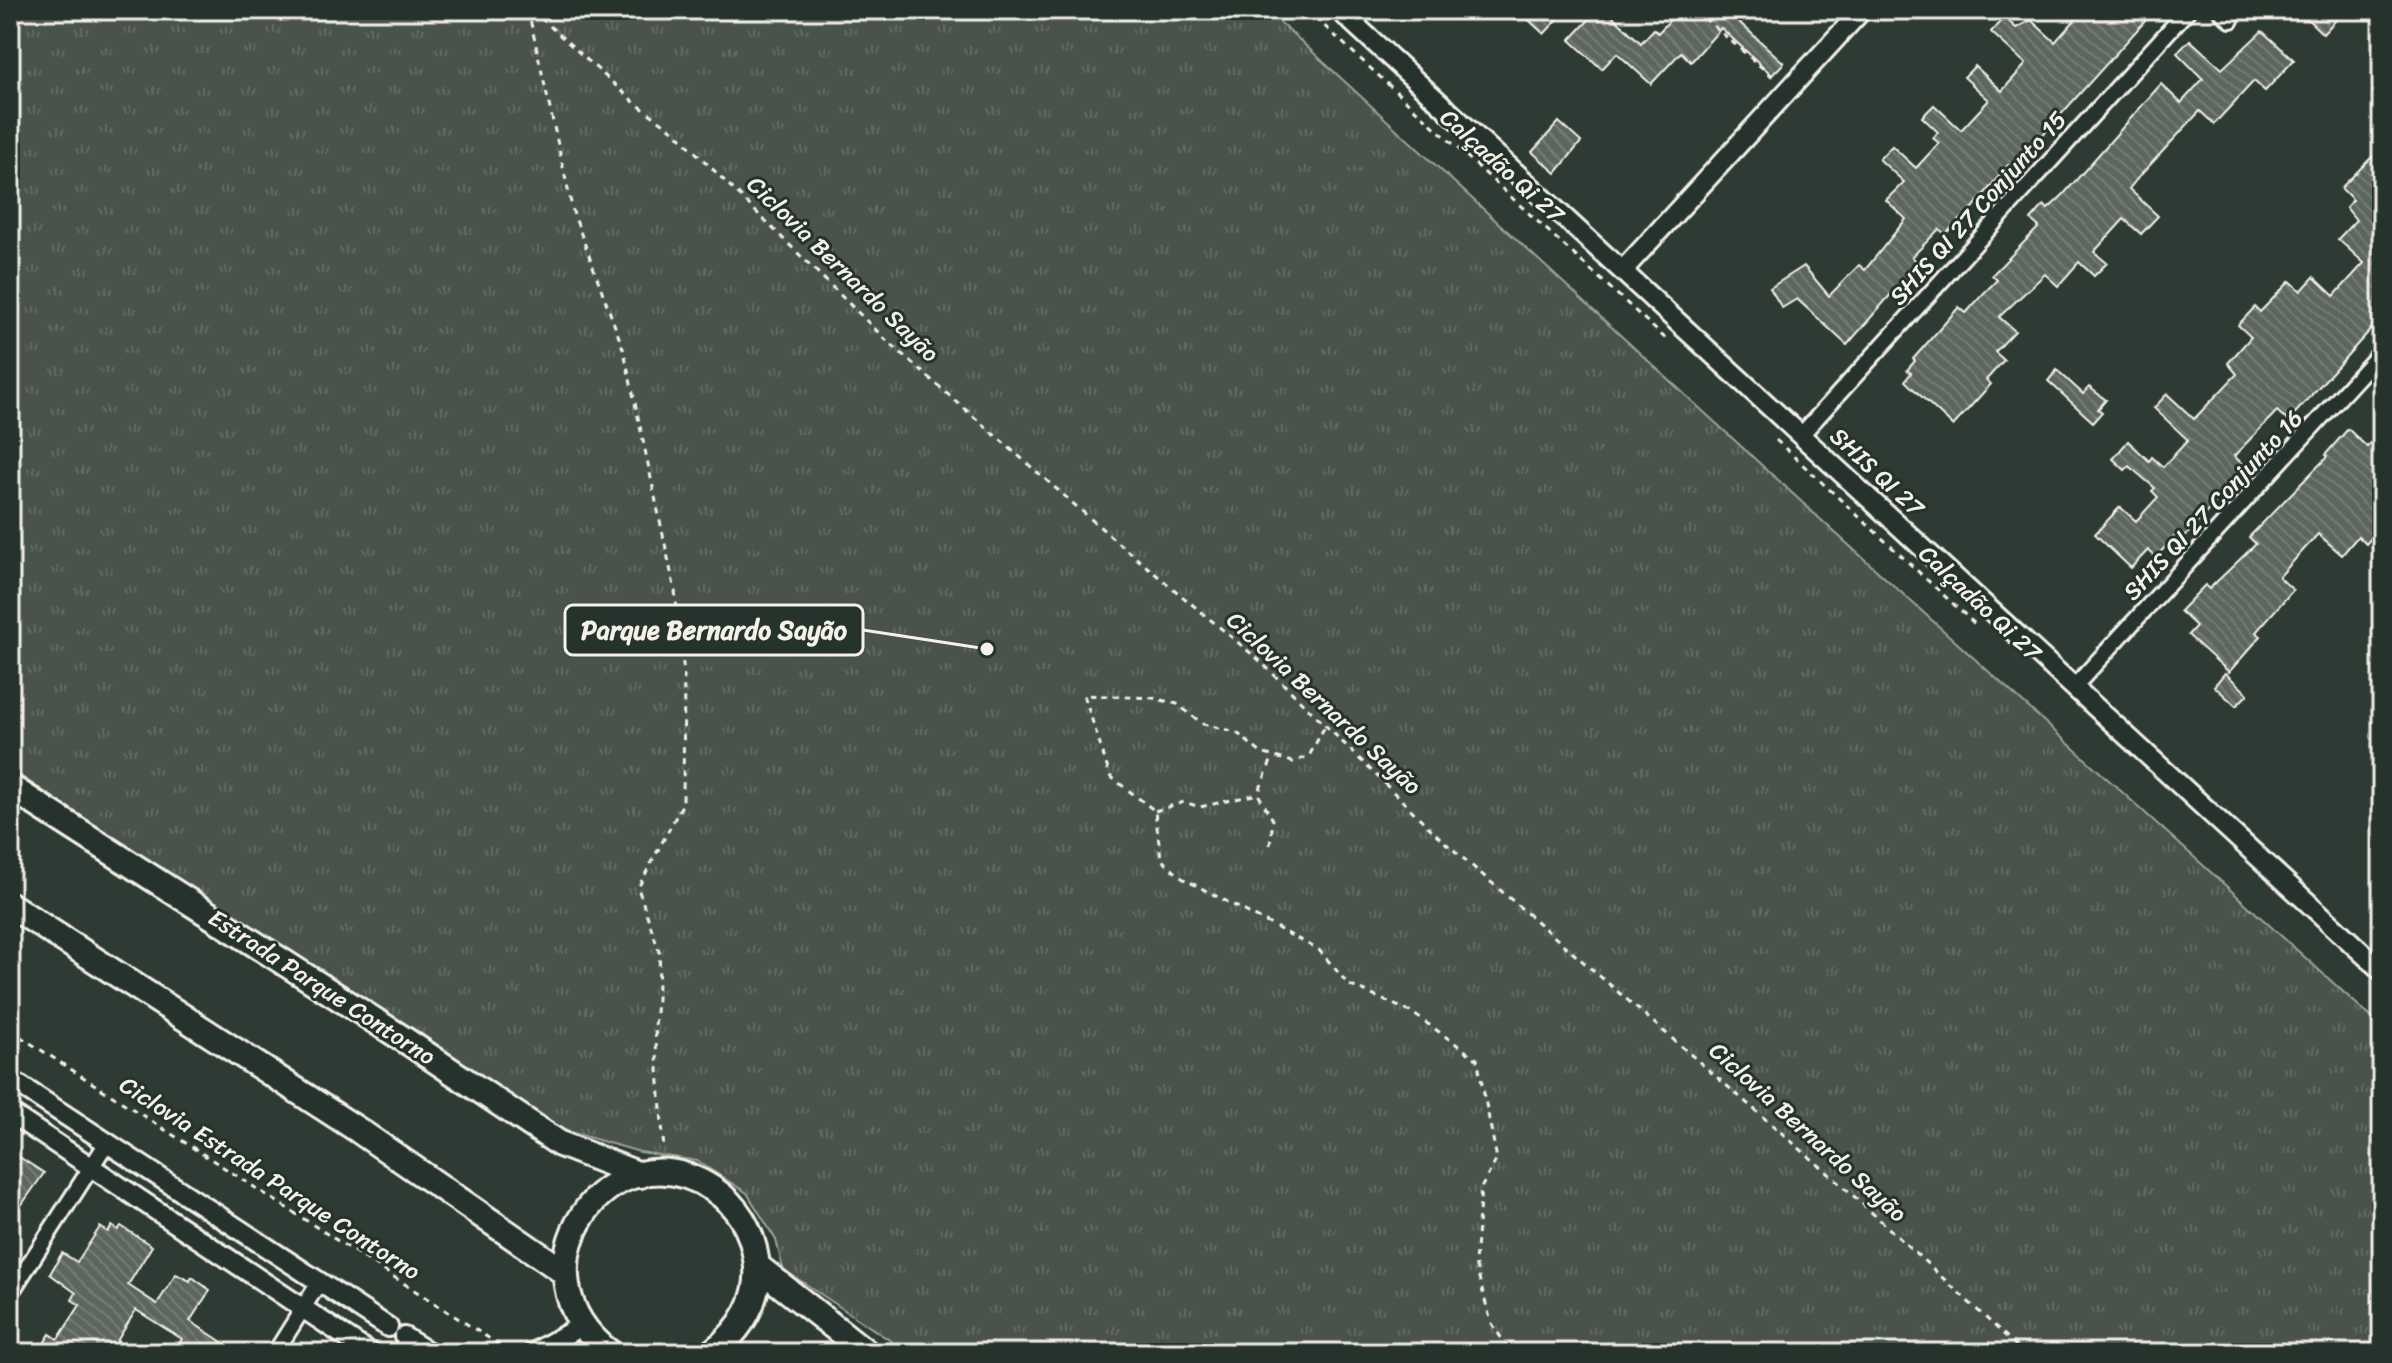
<svg xmlns="http://www.w3.org/2000/svg" width="2392" height="1363" font-family="Sriracha,sans-serif">
	<style>
		.grass { fill: url(#grass-tufts); stroke: #9ea29a; stroke-width: 2 }
		.building { fill: url(#building-back-hatch); stroke: #f4f1e8; stroke-width: 2 }
		.lines { fill: none; stroke-linecap: round; stroke-linejoin: round }
		.minor-casing { stroke: #f4f1e8; stroke-width: 20 }
		.tertiary-casing { stroke: #f4f1e8; stroke-width: 24 }
		.primary-casing { stroke: #f4f1e8; stroke-width: 30 }
		.path { stroke: #f4f1e8; stroke-width: 3; stroke-dasharray: 6 6; stroke-linecap: butt }
		.minor { stroke: #26332d; stroke-width: 14 }
		.tertiary { stroke: #26332d; stroke-width: 18 }
		.primary { stroke: #26332d; stroke-width: 24 }
		.labels { text-anchor: middle; dominant-baseline: central; stroke-width: 6; stroke-linejoin: round; paint-order: stroke }
		.street-label { font-size: 24px; fill: #f4f1e8; stroke: #26332d }
		.leader { fill: none; stroke: #f4f1e8; stroke-width: 3 }
		.callout-dot { fill: #f4f1e8; stroke: #26332d; stroke-width: 3 }
		.callout { fill: #26332d; stroke: #f4f1e8; stroke-width: 3 }
		.callout-label { font-size: 26px; text-anchor: middle; font-weight: bold; fill: #f4f1e8 }
	</style>
	<defs>
		<pattern id="grass-tufts" width="24" height="20" patternUnits="userSpaceOnUse" patternTransform="scale(2)"><rect width="24" height="20" fill="#48524c"/><path d="M3 7l-1-3M5 7V3M7 7l1-3M15 17l-1-3M17 17v-4M19 17l1-3" fill="none" stroke="#636b66"/></pattern>
		<pattern id="building-back-hatch" width="6" height="6" patternUnits="userSpaceOnUse" patternTransform="scale(2)"><rect width="6" height="6" fill="#5c655e"/><path d="M-1 5l2 2M0 0l6 6M5-1l2 2" fill="none" stroke="#747c75"/></pattern>
	</defs>
	<rect width="100%" height="100%" fill="#2e3b34"/>
	<filter id="ink" filterUnits="userSpaceOnUse"><feTurbulence type="fractalNoise" baseFrequency=".0125" numOctaves="2"/><feDisplacementMap in="SourceGraphic" scale="16" xChannelSelector="R" yChannelSelector="G"/><feConvolveMatrix kernelMatrix="1 2 1 2 8 2 1 2 1" color-interpolation-filters="sRGB"/></filter>
	<g filter="url(#ink)">
		<!-- grass -->
		<path class="grass" d="M 10,10 L 1267,10 L 1831,529 L 2382,1027 L 2382,1353 L 909,1353 L 783,1269 L 776,1240 L 747,1193 L 697,1161 L 640,1152 L 553,1127 L 10,769 Z"/>
		<!-- building -->
		<g class="building">
			<path d="M 1518,10 L 1551,10 L 1559,18 L 1544,34 Z"/>
			<path d="M 1598,10 L 1610,14 L 1641,43 L 1654,29 L 1658,33 L 1679,10 L 1726,10 L 1784,63 L 1772,75 L 1721,28 L 1691,62 L 1681,52 L 1651,84 L 1617,53 L 1602,69 L 1570,40 Z"/>
			<path d="M 2084,10 L 2155,10 L 2012,169 L 2008,165 L 1973,208 L 1945,234 L 1939,229 L 1912,257 L 1918,263 L 1847,345 L 1797,299 L 1782,308 L 1770,288 L 1804,266 L 1829,296 L 1859,265 L 1865,270 L 1906,219 L 1886,200 L 1904,182 L 1879,159 L 1892,146 L 1916,168 L 1939,143 L 1933,138 L 1938,132 L 1922,117 L 1934,105 L 1961,130 L 1989,100 L 1964,77 L 1975,66 L 2002,91 L 2026,64 L 1991,32 L 2004,17 L 2016,28 L 2031,20 L 2055,42 Z"/>
			<path d="M 2298,10 L 2345,10 L 2323,34 Z"/>
			<path d="M 2262,31 L 2294,60 L 2265,91 L 2254,81 L 2214,124 L 2200,111 L 2137,179 L 2129,189 L 2158,216 L 2141,234 L 2124,219 L 2094,252 L 2107,263 L 2094,276 L 2079,262 L 2058,286 L 2045,274 L 1999,317 L 2015,331 L 1995,352 L 2004,360 L 1986,380 L 1991,384 L 1953,426 L 1905,381 L 1911,373 L 1907,370 L 1915,361 L 1913,359 L 1959,307 L 1966,313 L 1984,293 L 1997,280 L 1992,275 L 2039,227 L 2031,220 L 2044,205 L 2048,209 L 2063,195 L 2161,84 L 2181,103 L 2203,79 L 2177,53 L 2190,40 L 2222,69 Z"/>
			<path d="M 1559,122 L 1581,142 L 1556,173 L 1532,152 Z"/>
			<path d="M 2372,157 L 2382,167 L 2382,317 L 2288,421 L 2277,411 L 2234,456 L 2249,470 L 2234,485 L 2232,483 L 2180,543 L 2174,537 L 2156,557 L 2148,550 L 2131,568 L 2095,534 L 2120,507 L 2136,521 L 2158,497 L 2152,491 L 2155,488 L 2129,466 L 2125,470 L 2113,459 L 2128,441 L 2149,461 L 2152,457 L 2163,467 L 2188,440 L 2154,408 L 2167,394 L 2194,419 L 2237,374 L 2228,363 L 2251,337 L 2238,325 L 2255,307 L 2260,312 L 2290,281 L 2301,291 L 2314,277 L 2334,296 L 2364,263 L 2338,239 L 2356,220 L 2346,207 L 2353,200 L 2341,188 Z"/>
			<path d="M 2057,370 L 2083,394 L 2089,387 L 2106,400 L 2098,409 L 2102,412 L 2093,422 L 2048,381 Z"/>
			<path d="M 2348,429 L 2367,447 L 2382,431 L 2382,526 L 2366,544 L 2358,536 L 2342,555 L 2318,534 L 2279,577 L 2293,590 L 2256,632 L 2261,636 L 2229,672 L 2188,635 L 2196,626 L 2180,611 L 2205,585 L 2209,589 L 2256,544 L 2249,537 L 2327,457 L 2325,455 Z"/>
			<path d="M 2225,673 L 2248,694 L 2236,706 L 2214,686 Z"/>
			<path d="M 10,1151 L 44,1173 L 20,1207 L 10,1201 Z"/>
			<path d="M 112,1226 L 118,1230 L 121,1226 L 152,1246 L 128,1285 L 157,1304 L 176,1274 L 190,1281 L 192,1277 L 210,1290 L 190,1321 L 239,1353 L 173,1353 L 182,1339 L 136,1310 L 117,1341 L 134,1353 L 38,1353 L 50,1334 L 58,1339 L 80,1305 L 72,1300 L 76,1293 L 50,1274 L 62,1253 L 77,1262 L 100,1227 L 108,1232 Z"/>
		</g>
		<g class="lines">
			<defs>
				<g id="minor">
					<path d="M 2220,10 L 2231,20"/>
					<path d="M 1801,435 L 2188,10"/>
					<path d="M 2074,687 L 2382,351"/>
					<path d="M 10,1294 L 108,1141"/>
					<path d="M 275,1353 L 320,1281"/>
				</g>
				<g id="tertiary">
					<path d="M 1339,10 L 2382,971"/>
					<path d="M 1623,270 L 1862,10"/>
					<path d="M 10,1079 L 388,1327"/>
					<path d="M 10,1113 L 370,1353"/>
					<path d="M 404,1337 L 430,1353"/>
					<path d="M 533,1353 L 581,1326"/>
				</g>
				<g id="primary">
					<path d="M 10,787 L 405,1040 L 560,1144 L 640,1175"/>
					<path d="M 10,905 L 358,1130 L 564,1272"/>
					<path d="M 757,1266 L 867,1353"/>
					<path d="M 610,1353 C 504,1273 609,1120 713,1189 C 737,1205 752,1230 756,1259 C 763,1297 741,1331 711,1353"/>
				</g>
			</defs>
			<!-- minor casing -->
			<use href="#minor" class="minor-casing"/>
			<!-- tertiary casing -->
			<use href="#tertiary" class="tertiary-casing"/>
			<!-- primary casing -->
			<use href="#primary" class="primary-casing"/>
			<!-- path -->
			<g class="path">
				<path d="M 528,10 L 573,212 L 624,351 L 675,591 L 684,674 L 683,803 L 638,888 L 660,954 L 655,1028 L 664,1151"/>
				<path d="M 532,10 L 635,103 L 673,130 L 887,341 L 1123,547 L 1259,660 L 1441,839 L 1843,1186 L 2024,1353"/>
				<path d="M 1307,10 L 1667,340"/>
				<path d="M 1695,10 L 1774,78"/>
				<path d="M 1776,440 L 1976,625"/>
				<path d="M 1324,728 L 1309,756 L 1293,762 L 1261,753 L 1236,732 L 1203,724 L 1177,704 L 1153,698 L 1084,695 L 1110,776 L 1155,811 L 1161,859 L 1182,878 L 1319,950 L 1349,985 L 1411,1012 L 1477,1059 L 1497,1159 L 1481,1188 L 1475,1263 L 1491,1322 L 1511,1353"/>
				<path d="M 1155,811 L 1184,802 L 1200,807 L 1258,794"/>
				<path d="M 1270,845 L 1273,820 L 1258,794 L 1273,756"/>
				<path d="M 2375,988 L 2382,995"/>
				<path d="M 10,1030 L 512,1353"/>
			</g>
			<!-- minor -->
			<use href="#minor" class="minor"/>
			<!-- tertiary -->
			<use href="#tertiary" class="tertiary"/>
			<!-- primary -->
			<use href="#primary" class="primary"/>
		</g>
	</g>
	<g class="labels">
		<!-- street labels -->
		<g class="street-label">
			<text transform="translate(1502 166) rotate(42)">Calçadão Qi 27</text>
			<text transform="translate(1978 208) rotate(-48)">SHIS QI 27 Conjunto 15</text>
			<text transform="translate(843 269) rotate(44)">Ciclovia Bernardo Sayão</text>
			<text transform="translate(1877 472) rotate(43)">SHIS QI 27</text>
			<text transform="translate(2213 505) rotate(-47)">SHIS QI 27 Conjunto 16</text>
			<text transform="translate(1980 603) rotate(43)">Calçadão Qi 27</text>
			<text transform="translate(1324 703) rotate(43)">Ciclovia Bernardo Sayão</text>
			<text transform="translate(322 987) rotate(33)">Estrada Parque Contorno</text>
			<text transform="translate(1808 1132) rotate(42)">Ciclovia Bernardo Sayão</text>
			<text transform="translate(270 1178) rotate(33)">Ciclovia Estrada Parque Contorno</text>
		</g>
	</g>
	<!-- callouts -->
	<path class="leader" d="M987 649L863 630"/>
	<circle class="callout-dot" cx="987" cy="649" r="8"/>
	<rect class="callout" x="565" y="605" width="298" height="50" rx="8"/>
	<g class="callout-label">
		<text x="714" y="639">Parque Bernardo Sayão</text>
	</g>
	<!-- margin -->
	<rect width="2392" height="1363" fill="none" stroke="#26332d" stroke-width="40"/>
	<rect x="20" y="20" width="2352" height="1323" fill="none" stroke="#f4f1e8" stroke-width="3" filter="url(#ink)"/>
</svg>
